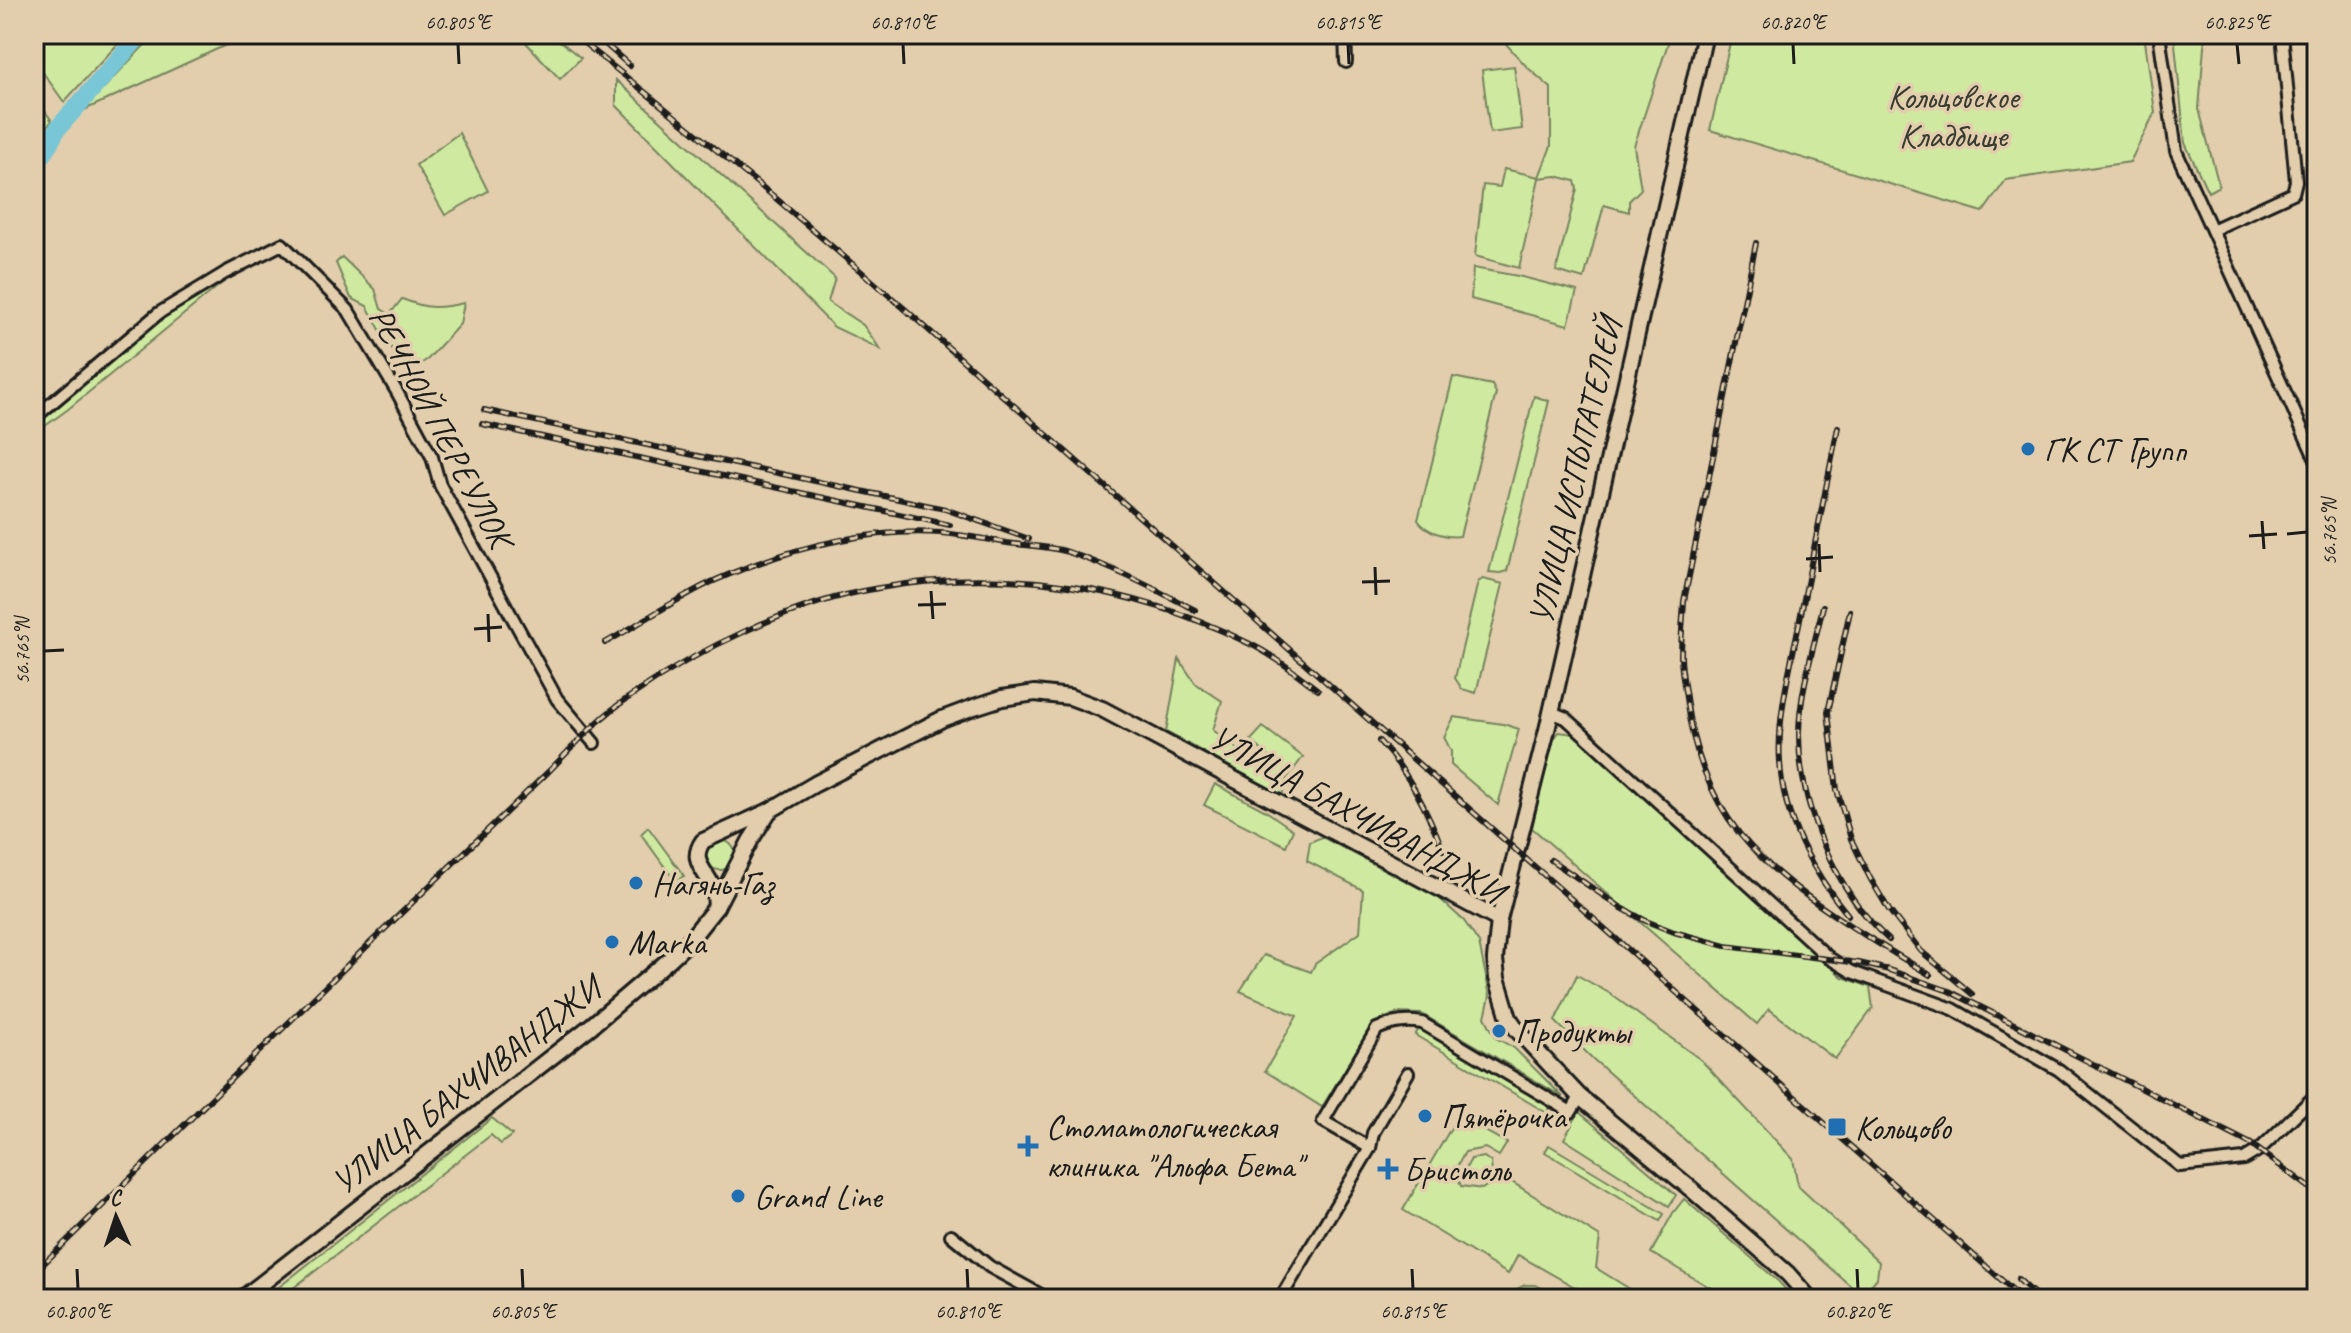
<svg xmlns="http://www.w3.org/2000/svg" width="2351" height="1333" font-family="Caveat,sans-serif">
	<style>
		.green { fill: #cfeaa0; stroke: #76835e; stroke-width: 2 }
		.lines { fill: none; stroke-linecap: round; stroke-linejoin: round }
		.river { stroke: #78c6d6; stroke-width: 18 }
		.minor-casing { stroke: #1c1c1c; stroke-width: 16 }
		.secondary-casing { stroke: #1c1c1c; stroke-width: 20 }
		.minor { stroke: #e2ceac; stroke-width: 10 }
		.secondary { stroke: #e2ceac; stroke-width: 14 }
		.rail-casing { stroke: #1c1c1c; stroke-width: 6 }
		.rail { stroke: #e2ceac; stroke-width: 3; stroke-dasharray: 9; stroke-linecap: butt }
		.ticks { fill: none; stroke: #1c1c1c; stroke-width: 3 }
		.poi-dot { fill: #1f6fb2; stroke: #e2ceac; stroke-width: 3 }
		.labels { text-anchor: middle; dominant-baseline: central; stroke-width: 7; stroke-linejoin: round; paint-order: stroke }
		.park-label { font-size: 34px; fill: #373b30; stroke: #e2ceac }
		.street-label { font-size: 34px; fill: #1c1c1c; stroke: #e2ceac }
		.poi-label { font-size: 34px; fill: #1c1c1c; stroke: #e2ceac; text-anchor: start }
		.neatline { fill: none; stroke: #1c1c1c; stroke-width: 3 }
		.ticks-label { font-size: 20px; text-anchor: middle; fill: #1c1c1c }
	</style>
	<rect width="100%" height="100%" fill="#e2ceac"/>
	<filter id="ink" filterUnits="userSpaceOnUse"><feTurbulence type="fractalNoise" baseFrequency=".0125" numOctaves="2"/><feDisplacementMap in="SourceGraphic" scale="16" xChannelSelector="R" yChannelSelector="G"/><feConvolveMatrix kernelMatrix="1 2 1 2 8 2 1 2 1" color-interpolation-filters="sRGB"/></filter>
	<g filter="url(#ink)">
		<!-- green -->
		<g class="green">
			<path d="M 34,34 L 127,34 L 64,102 L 34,60 Z"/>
			<path d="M 155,34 L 250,34 L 82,111 Z"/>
			<path d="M 518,34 L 551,34 L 581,58 L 560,79 Z"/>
			<path d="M 1497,34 L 1671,34 L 1634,146 L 1641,189 L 1629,201 L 1629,212 L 1604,205 L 1584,279 L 1556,271 L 1577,189 L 1575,181 L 1556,176 L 1539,178 L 1519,268 L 1475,256 L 1483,185 L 1500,187 L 1504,169 L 1539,177 L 1551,146 L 1551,88 L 1527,67 Z"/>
			<path d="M 1732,34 L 2144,34 L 2155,112 L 2130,162 L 2006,180 L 1983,212 L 1710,130 Z"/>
			<path d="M 2174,34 L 2205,34 L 2199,109 L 2219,186 L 2208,192 L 2185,143 Z"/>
			<path d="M 1514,66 L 1522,129 L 1490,133 L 1482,70 Z"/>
			<path d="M 616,80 L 835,278 L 828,302 L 863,325 L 880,349 L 834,327 L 616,105 Z"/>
			<path d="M 34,96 L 52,121 L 34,141 Z"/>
			<path d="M 459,133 L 488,191 L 445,215 L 416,165 Z"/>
			<path d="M 342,257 L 375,289 L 381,309 L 390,314 L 402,299 C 427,309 438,309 464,303 L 460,324 L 428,359 L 411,370 L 388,344 L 367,306 L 351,298 L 336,263 Z"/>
			<path d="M 1473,268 L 1518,276 L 1577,291 L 1568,325 L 1471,299 Z"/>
			<path d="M 225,273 L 227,279 L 67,410 L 34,434 L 34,418 L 128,338 Z"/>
			<path d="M 1453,377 L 1492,385 L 1496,393 L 1460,536 C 1446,538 1426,532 1418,520 Z"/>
			<path d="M 1534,396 L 1549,401 L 1509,563 L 1507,571 L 1500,573 L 1489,572 Z"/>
			<path d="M 1483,579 L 1503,584 L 1476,693 L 1462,689 L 1455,678 L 1478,582 Z"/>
			<path d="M 1179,659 L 1195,683 L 1222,701 L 1213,730 L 1263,770 L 1272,760 L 1251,740 L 1263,727 L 1303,757 L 1287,778 L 1282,795 L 1166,732 Z"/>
			<path d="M 1454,717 L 1503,724 L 1519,729 L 1498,805 L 1451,765 L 1451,751 L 1444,737 Z"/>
			<path d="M 1559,732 L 1574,734 L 1842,977 L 1870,987 L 1873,1008 L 1835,1059 L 1769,1009 L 1757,1024 L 1532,828 L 1551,743 Z"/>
			<path d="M 1215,784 L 1266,811 L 1293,830 L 1286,846 L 1204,805 Z"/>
			<path d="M 648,827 L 684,876 L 675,881 L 641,834 Z"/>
			<path d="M 1322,837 L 1439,898 L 1464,921 L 1479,943 L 1490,996 L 1485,1017 L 1496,1038 L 1514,1048 L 1563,1097 L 1422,1014 L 1397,1013 L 1373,1023 L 1322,1107 L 1265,1071 L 1297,1016 L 1240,991 L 1264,955 L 1311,972 L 1315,964 L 1360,932 L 1363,890 L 1307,861 L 1310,842 Z"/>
			<circle cx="720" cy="855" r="15"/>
			<path d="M 1577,975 L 1609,993 L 1701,1060 L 1793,1159 L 1798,1186 L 1879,1262 L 1877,1278 L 1862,1296 L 1593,1059 L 1555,1021 Z"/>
			<path d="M 1422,1025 L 1553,1103 L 1547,1113 L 1415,1035 Z"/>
			<path d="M 1579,1112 L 1676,1195 L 1669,1206 L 1564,1139 Z"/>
			<path d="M 1458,1116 L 1507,1143 L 1499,1156 L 1485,1148 L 1465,1152 L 1455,1170 L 1461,1186 L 1482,1189 L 1502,1176 L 1600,1237 L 1596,1268 L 1646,1299 L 1596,1299 L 1518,1255 L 1508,1274 L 1403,1210 Z"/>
			<path d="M 492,1118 L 512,1135 L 501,1144 L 491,1135 L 279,1299 L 264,1299 Z"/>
			<path d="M 1549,1145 L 1664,1214 L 1660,1221 L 1545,1152 Z"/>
			<path d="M 1484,1157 L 1491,1162 L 1492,1173 L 1480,1181 L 1468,1178 L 1465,1170 L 1471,1159 Z"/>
			<path d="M 1684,1199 L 1779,1282 L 1794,1299 L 1730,1299 L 1651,1253 L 1673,1213 Z"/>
			<path d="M 1525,1285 L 1536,1285 L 1561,1299 L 1511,1299 L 1517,1289 Z"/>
		</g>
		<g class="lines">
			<!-- river -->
			<path class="river" d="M 34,162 L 43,155 L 58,128 L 141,34"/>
			<defs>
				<g id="minor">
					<path d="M 1345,34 L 1346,62"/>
					<path d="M 2159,34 L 2176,151 L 2317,462"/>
					<path d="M 2212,230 L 2293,193 L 2296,181 L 2282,34"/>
					<path d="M 34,418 L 159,313 L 225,273 L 282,244 L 348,310 L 397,392 L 432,457 L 440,485 L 557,699 L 594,743"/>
					<path d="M 1551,712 L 1566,718 L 1829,958 L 1852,972 L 1953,1009 L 2059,1070 L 2180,1166 L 2244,1159 L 2259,1150 L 2317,1094"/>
					<path d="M 1370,1148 L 1323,1121 L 1377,1029 C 1392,1022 1406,1020 1422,1023 L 1571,1112 L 1580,1097"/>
					<path d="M 951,1235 L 990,1267 L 1048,1299"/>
					<path d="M 1280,1299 L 1370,1148 L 1373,1133 L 1408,1073"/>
				</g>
				<g id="secondary">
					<path d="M 1705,34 L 1548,726 L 1499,920 L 1495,959 L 1497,978 L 1509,1018 L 1517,1030 L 1580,1097 L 1691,1189 L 1788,1274 L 1810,1299"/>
					<path d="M 716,907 C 716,901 715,894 713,888 C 706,870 689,861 703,841 L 769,811 L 815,784 L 942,719 L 974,707 L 1002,698 L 1035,693 L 1070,697 L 1102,709 L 1499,920"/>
					<path d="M 242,1299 L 591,1026 L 670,959 L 689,941 L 716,907 L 750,841 L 769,811"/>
				</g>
			</defs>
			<!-- minor casing -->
			<use href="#minor" class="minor-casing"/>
			<!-- secondary casing -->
			<use href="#secondary" class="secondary-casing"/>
			<!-- minor -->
			<use href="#minor" class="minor"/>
			<!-- secondary -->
			<use href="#secondary" class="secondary"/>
			<defs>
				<g id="rail">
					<path d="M 573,34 L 772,195 L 906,310 L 2023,1299"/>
					<path d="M 594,34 L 630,66"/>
					<path d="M 1756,243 L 1684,601 C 1683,619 1681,637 1681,656 C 1681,670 1684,684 1686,698 C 1692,746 1709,795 1739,833 C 1784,890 1868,937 1930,975"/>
					<path d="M 484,410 L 945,509 L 1029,539"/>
					<path d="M 482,424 L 950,525"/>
					<path d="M 1838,427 C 1825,493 1812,558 1799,624 C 1790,669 1777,716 1780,762 C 1783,819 1813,873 1848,915"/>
					<path d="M 1823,606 C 1814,647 1800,690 1799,732 C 1798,803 1836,893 1889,940"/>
					<path d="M 1850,611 L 1828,712 L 1837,790 L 1851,839 L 1870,878 L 1889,910 L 1921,951 L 1972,994"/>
					<path d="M 605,643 C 641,623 680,596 716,580 C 787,549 864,528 941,533 C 963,535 985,539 1007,543 C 1027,546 1049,546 1068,552 C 1112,567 1153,588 1195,610"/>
					<path d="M 1379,741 C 1409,773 1427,810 1443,850"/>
					<path d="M 1551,860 L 1620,907 L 1646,921 L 1674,932 L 1726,946 L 1859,963 L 1889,970 L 1949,991 L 2251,1144 L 2317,1193"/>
					<path d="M 34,1273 C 154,1155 273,1037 394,920 C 445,871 496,822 547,773 C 573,747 597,719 628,698 C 698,649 794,602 879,588 C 1003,566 1133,586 1246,642 C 1272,654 1296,673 1318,690"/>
					<path d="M 2018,1279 L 2040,1299"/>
				</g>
			</defs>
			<!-- rail casing -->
			<use href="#rail" class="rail-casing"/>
			<!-- rail -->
			<use href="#rail" class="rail"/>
		</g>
	</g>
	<!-- ticks -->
	<path class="ticks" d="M 458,44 L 459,64M 903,44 L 904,64M 1348,44 L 1349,64M 1793,44 L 1794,64M 2237,44 L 2239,64M 2262,521 L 2264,549M 2287,534 L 2307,532M 2249,536 L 2277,534M 1819,544 L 1820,572M 1806,559 L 1833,557M 1375,567 L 1376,595M 1362,582 L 1390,581M 931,591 L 933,619M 918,605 L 946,604M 488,614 L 489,642M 474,629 L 502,627M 44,651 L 64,650M 77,1269 L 78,1289M 522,1269 L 523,1289M 967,1269 L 968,1289M 1412,1269 L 1413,1289M 1857,1269 L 1858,1289"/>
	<!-- markers -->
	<g class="poi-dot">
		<circle cx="2028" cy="449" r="8"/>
		<circle cx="636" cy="883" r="8"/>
		<circle cx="612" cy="942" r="8"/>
		<circle cx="1499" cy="1031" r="8"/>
		<circle cx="1425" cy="1116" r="8"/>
		<rect x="1827" y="1117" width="20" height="20" rx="4"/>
		<path d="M1024 1134h8v8h8v8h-8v8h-8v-8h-8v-8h8z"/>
		<path d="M1384 1157h8v8h8v8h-8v8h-8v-8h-8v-8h8z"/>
		<circle cx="738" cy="1196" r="8"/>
	</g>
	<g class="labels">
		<!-- park labels -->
		<g class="park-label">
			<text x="1953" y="96">Кольцовское<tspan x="1953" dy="39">Кладбище</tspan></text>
		</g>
		<!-- street labels -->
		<g class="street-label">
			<text transform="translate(441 427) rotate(62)">РЕЧНОЙ ПЕРЕУЛОК</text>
			<text transform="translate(1575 471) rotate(-77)">УЛИЦА ИСПЫТАТЕЛЕЙ</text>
			<text transform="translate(1357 814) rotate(29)">УЛИЦА БАХЧИВАНДЖИ</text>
			<text transform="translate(466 1085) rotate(-38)">УЛИЦА БАХЧИВАНДЖИ</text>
		</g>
		<!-- poi labels -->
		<g class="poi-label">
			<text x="2044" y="449">ГК СТ Групп</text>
			<text x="652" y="883">Нагянь-Газ</text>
			<text x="628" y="942">Marka</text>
			<text x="1515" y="1031">Продукты</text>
			<text x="1441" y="1116">Пятёрочка</text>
			<text x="1046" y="1126">Стоматологическая<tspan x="1046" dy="39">клиника "Альфа Бета"</tspan></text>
			<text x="1855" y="1127">Кольцово</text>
			<text x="1404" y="1169">Бристоль</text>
			<text x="754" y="1196">Grand Line</text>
		</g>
	</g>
	<!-- margin -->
	<rect width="2351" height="1333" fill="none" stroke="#e2ceac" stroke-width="88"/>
	<!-- north arrow -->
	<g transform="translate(116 1217) rotate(357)" stroke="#e2ceac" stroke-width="6" paint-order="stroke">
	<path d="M0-6L14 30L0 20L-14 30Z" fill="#1c1c1c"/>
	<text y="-12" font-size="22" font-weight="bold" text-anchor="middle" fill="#1c1c1c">С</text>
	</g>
	<rect x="44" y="44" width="2263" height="1245" class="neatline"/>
	<g class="ticks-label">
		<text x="458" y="29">60.805°E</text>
		<text x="903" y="29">60.810°E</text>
		<text x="1348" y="29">60.815°E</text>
		<text x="1793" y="29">60.820°E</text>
		<text x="2237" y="29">60.825°E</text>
		<text transform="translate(2329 532) rotate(-90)" y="7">56.765°N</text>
		<text transform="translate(22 651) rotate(-90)" y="7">56.765°N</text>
		<text x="78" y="1318">60.800°E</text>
		<text x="523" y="1318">60.805°E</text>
		<text x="968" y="1318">60.810°E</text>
		<text x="1413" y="1318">60.815°E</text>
		<text x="1858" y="1318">60.820°E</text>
	</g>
</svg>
